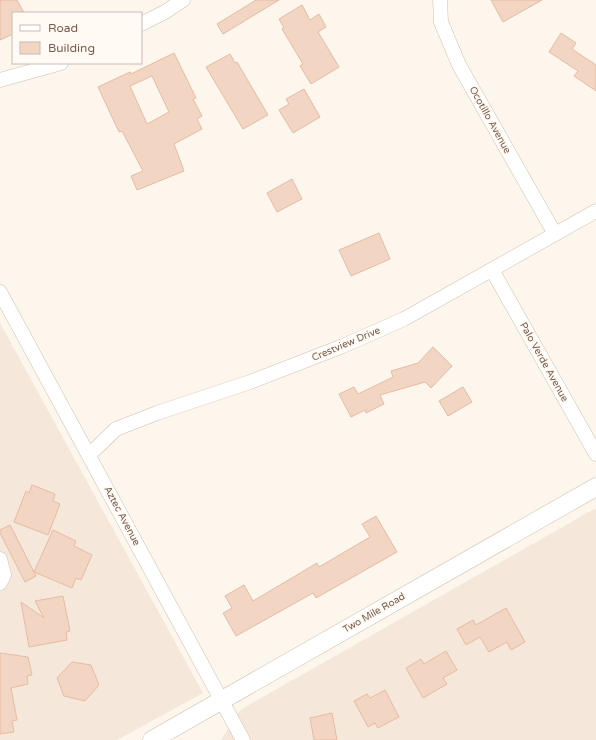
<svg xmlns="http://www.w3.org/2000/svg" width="596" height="740" font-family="'Varela Round',sans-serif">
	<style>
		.residential { fill: #f5e8da }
		.building { fill: #f3d5c3; stroke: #e6bba3; fill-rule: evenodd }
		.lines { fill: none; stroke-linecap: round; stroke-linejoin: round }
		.minor-casing { stroke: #d1beb0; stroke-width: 15 }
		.tertiary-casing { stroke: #d1beb0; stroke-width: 19 }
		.minor { stroke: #fff; stroke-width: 14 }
		.tertiary { stroke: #fff; stroke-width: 18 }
		.labels { text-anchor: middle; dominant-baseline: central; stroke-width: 4; stroke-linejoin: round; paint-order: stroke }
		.street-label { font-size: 10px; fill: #7a5c4d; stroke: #fffaf3 }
	</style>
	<rect width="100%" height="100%" fill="#fdf6ec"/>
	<!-- residential -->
	<g class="residential">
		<path d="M 0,323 L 203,693 L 117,740 L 0,740 Z"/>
		<path d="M 596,508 L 596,740 L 221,740 L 240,710 Z"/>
	</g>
	<!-- building -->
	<g class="building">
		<path d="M 0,0 L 17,0 L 24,13 L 13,13 L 13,34 L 0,40 Z"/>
		<path d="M 256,0 L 279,0 L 223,34 L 217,24 Z"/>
		<path d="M 491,0 L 542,0 L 503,22 Z"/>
		<path d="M 302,5 L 310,20 L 319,14 L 326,27 L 318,32 L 339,67 L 311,84 L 300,66 L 303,64 L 282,29 L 284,28 L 279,19 Z"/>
		<path d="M 561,33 L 576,43 L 572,49 L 596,65 L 596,91 L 574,76 L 578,71 L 549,52 Z"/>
		<path d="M 174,53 L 196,98 L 193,99 L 202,116 L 197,119 L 202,129 L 174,144 L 184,171 L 137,190 L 131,176 L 143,171 L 122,131 L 119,132 L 98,87 L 130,72 L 131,74 ZM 152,76 L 169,112 L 147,124 L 130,86 Z"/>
		<path d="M 230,54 L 235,63 L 237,62 L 268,115 L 243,129 L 206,67 Z"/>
		<path d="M 304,89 L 320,117 L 293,133 L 279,110 L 289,104 L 286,99 Z"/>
		<path d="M 292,179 L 302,199 L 277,212 L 267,193 Z"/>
		<path d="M 379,233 L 390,259 L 351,276 L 339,250 Z"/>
		<path d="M 433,347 L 452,366 L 431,388 L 425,382 L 380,395 L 384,404 L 366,413 L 365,410 L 351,417 L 339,394 L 354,387 L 358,394 L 393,377 L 391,371 L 418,363 Z"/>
		<path d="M 463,387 L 472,402 L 448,416 L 439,401 Z"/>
		<path d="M 32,485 L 55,494 L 53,501 L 60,504 L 48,535 L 14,522 L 26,491 L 29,493 Z"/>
		<path d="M 376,516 L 397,552 L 316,598 L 313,593 L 236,636 L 223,613 L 232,608 L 225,596 L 244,585 L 253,601 L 317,563 L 319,567 L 370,537 L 362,524 Z"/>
		<path d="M 10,525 L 36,576 L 25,582 L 0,533 L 0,530 Z"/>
		<path d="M 53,530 L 76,541 L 74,546 L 92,555 L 81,580 L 76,578 L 72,588 L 34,572 Z"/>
		<path d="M 63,596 L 70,631 L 66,632 L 67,640 L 29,647 L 21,602 L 44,618 L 35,601 Z"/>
		<path d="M 506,608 L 525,642 L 511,650 L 507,642 L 489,652 L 480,637 L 466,645 L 457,629 L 473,620 L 476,625 Z"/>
		<path d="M 446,651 L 457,670 L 443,678 L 447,684 L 423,698 L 406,668 L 421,659 L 424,664 Z"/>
		<path d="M 0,653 L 28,657 L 32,675 L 27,676 L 28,684 L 11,688 L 17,720 L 12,721 L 14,732 L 0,734 Z"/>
		<path d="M 72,662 L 91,665 L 99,685 L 85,701 L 64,696 L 57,678 Z"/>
		<path d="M 385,690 L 399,717 L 378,728 L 375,723 L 368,727 L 354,701 L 367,694 L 370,698 Z"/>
		<path d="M 332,713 L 337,740 L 314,740 L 310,718 Z"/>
	</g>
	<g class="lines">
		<defs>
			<g id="minor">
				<path d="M 440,0 L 441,22 L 459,65 L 555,234"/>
				<path d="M 141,24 L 165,12 L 183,0"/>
				<path d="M 0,80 L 61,63"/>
				<path d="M 492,270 L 596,454"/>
				<path d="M 0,292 L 243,740"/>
				<path d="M 89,455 L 116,429 L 157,413 L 250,382 L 343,346 L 404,319 L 596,211"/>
				<path d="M 0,559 L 4,575 L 0,583"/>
			</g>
			<path id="tertiary" d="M 152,740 L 596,487"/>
		</defs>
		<!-- minor casing -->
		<use href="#minor" class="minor-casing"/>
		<!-- tertiary casing -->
		<use href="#tertiary" class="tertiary-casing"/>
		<!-- minor -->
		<use href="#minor" class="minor"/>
		<!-- tertiary -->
		<use href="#tertiary" class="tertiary"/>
	</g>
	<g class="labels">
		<!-- street labels -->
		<g class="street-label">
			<text transform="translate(490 120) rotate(61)">Ocotillo Avenue</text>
			<text transform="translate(346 344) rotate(-23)">Crestview Drive</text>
			<text transform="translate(544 362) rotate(61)">Palo Verde Avenue</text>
			<text transform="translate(122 516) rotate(62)">Aztec Avenue</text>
			<text transform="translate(374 613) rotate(-30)">Two Mile Road</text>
		</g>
	</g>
	<!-- legend -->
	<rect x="12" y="12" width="130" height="52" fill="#fffaf3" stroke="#cabbb1"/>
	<rect x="20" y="25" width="20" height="6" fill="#ffffff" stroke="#cabbb1"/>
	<text x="48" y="32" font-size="12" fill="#7a5c4d">Road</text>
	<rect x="20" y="42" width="20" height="12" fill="#f3d5c3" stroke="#cabbb1"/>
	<text x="48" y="52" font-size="12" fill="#7a5c4d">Building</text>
</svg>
